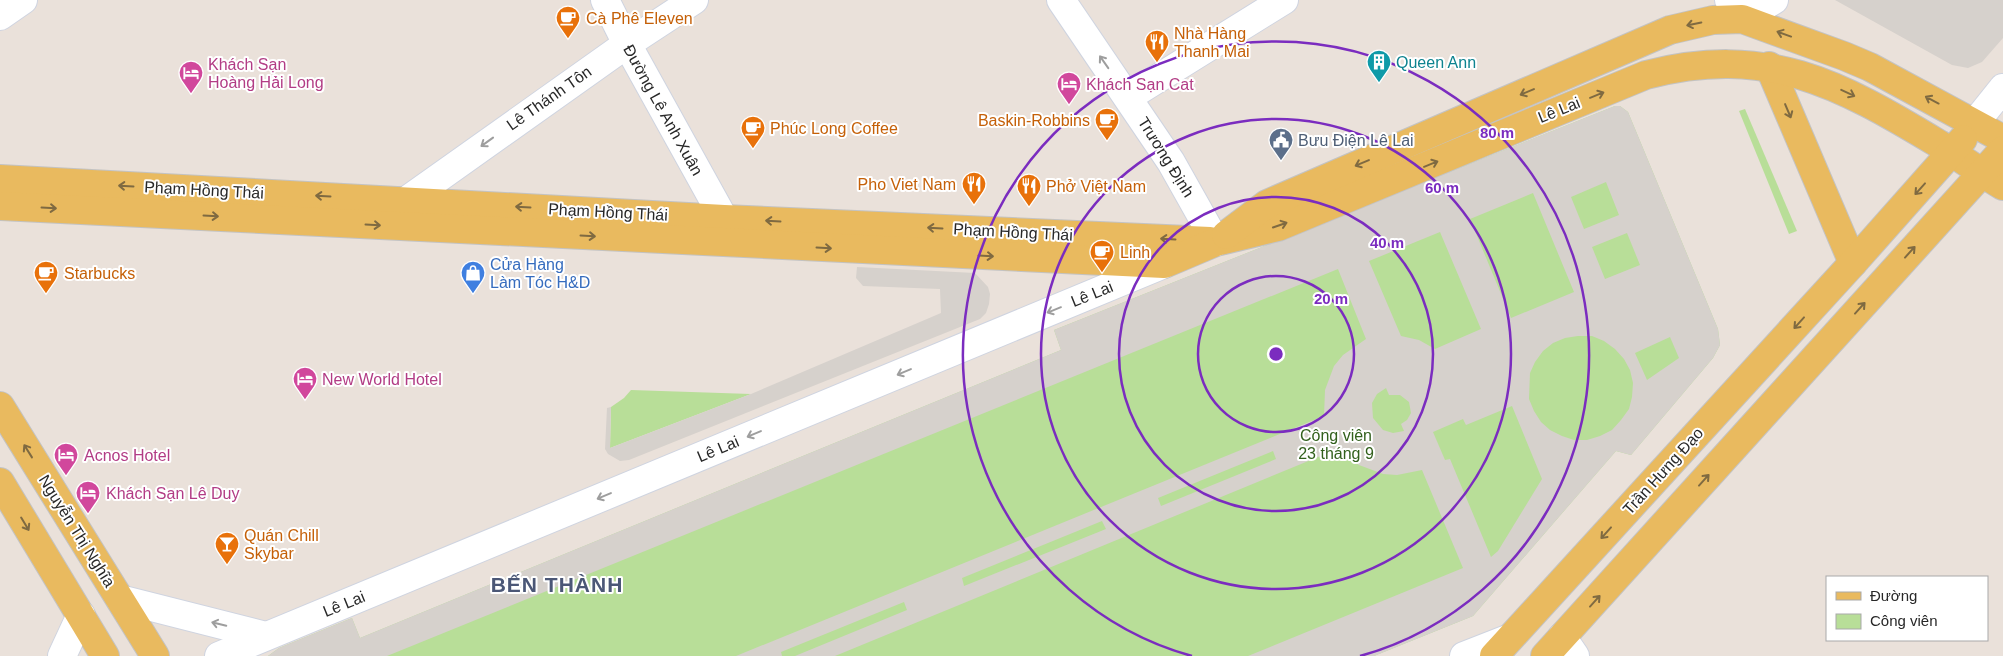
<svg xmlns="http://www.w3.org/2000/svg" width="2003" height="656" font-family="Helvetica,sans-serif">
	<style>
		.green { fill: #b8de98 }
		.plaza { fill: #d6d1cc; fill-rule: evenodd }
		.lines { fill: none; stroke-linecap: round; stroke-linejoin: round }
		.street-casing { stroke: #cfd4e0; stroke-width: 30 }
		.secondary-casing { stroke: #cfd4e0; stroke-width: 30 }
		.primary-casing { stroke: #c3c3c3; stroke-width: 30 }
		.street { stroke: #fff; stroke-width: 28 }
		.secondary { stroke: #fff; stroke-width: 28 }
		.primary { stroke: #e9ba5f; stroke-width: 28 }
		.oneway { stroke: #7f6a41 }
		.oneway2 { stroke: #9e9e9e }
		.ring { fill: none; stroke: #7b2cbf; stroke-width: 2.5 }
		.labels { text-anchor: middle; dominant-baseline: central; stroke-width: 4; stroke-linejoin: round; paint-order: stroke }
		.food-label { font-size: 16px; fill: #c56008; stroke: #fff; text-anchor: start }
		.culture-label { font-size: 16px; fill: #0d838f; stroke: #fff; text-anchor: start }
		.hotel-label { font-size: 16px; fill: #b23c85; stroke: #fff; text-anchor: start }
		.street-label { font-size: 16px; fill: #282828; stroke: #fff }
		.service-label { font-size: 16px; fill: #4e5e75; stroke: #fff; text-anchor: start }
		.shop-label { font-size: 16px; fill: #366cbe; stroke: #fff; text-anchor: start }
		.park-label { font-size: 16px; fill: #32601c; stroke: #fff }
		.district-label { font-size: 21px; font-weight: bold; letter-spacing: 1px; fill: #4b5776; stroke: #fff }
		.centre { fill: #7b2cbf; stroke: #fff; stroke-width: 2.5 }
		.ring-label { font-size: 15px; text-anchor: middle; font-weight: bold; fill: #7b2cbf; stroke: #fff; stroke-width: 4; stroke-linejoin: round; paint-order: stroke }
	</style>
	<rect width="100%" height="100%" fill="#eae1da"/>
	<!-- green -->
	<g class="green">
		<path d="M 1615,106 L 1620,106 L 1628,112 L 1718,329 L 1720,345 L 1713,358 L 1631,455 L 1616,451 L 1473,616 L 1374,656 L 268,656 L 279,648 L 352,618 L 360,638 L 1061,350 L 1054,330 Z"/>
		<path d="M 1745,109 L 1797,231 L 1789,234 L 1739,111 Z"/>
		<path d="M 631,390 L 751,394 L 610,448 L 611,407 L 624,398 Z"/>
	</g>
	<!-- plaza -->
	<g class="plaza">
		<path d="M 1835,0 L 2003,0 L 2003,38 L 1982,62 L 1968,68 L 1952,65 Z"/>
		<path d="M 1615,106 L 1620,106 L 1628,112 L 1718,329 L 1720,345 L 1713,358 L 1631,455 L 1616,451 L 1473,616 L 1374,656 L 1248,656 L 1463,568 L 1422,470 L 1397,475 L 1383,474 L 1359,465 L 1340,448 L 835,656 L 795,656 L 907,610 L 904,602 L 781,652 L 782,656 L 736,656 L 1324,416 L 1325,390 L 1334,366 L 1343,355 L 1366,339 L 1338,269 L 387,656 L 268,656 L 279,648 L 352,618 L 360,638 L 1061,350 L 1054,330 ZM 1606,182 L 1619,215 L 1584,229 L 1571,197 ZM 1533,193 L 1574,292 L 1511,318 L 1470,219 ZM 1440,232 L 1481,329 L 1435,349 L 1419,340 L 1401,336 L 1369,261 ZM 1627,233 L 1640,265 L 1605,279 L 1592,247 ZM 1578,336 L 1592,336 L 1604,341 L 1615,349 L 1624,359 L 1630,370 L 1633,383 L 1632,397 L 1629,409 L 1621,420 L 1612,430 L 1600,436 L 1587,440 L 1574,440 L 1562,436 L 1550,430 L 1541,422 L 1534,411 L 1529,399 L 1530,373 L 1535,362 L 1543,351 L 1553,343 L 1565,338 ZM 1670,337 L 1679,358 L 1647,380 L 1635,353 ZM 1386,388 L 1389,395 L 1400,395 L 1409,402 L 1411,413 L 1407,420 L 1401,424 L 1404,431 L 1393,433 L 1383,430 L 1373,418 L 1372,403 L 1377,394 ZM 1512,406 L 1542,479 L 1498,551 L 1491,557 L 1450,459 L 1445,460 L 1433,432 L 1463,419 L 1466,425 ZM 1273,451 L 1276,459 L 1161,506 L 1158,498 ZM 1102,521 L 1106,529 L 964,586 L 962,578 Z"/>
		<path d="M 857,267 L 975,273 L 988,287 L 990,294 L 989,304 L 986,313 L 980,319 L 629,460 L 620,461 L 608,454 L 605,449 L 607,408 L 611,407 L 610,448 L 751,394 L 941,313 L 940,289 L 863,286 L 856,278 Z"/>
	</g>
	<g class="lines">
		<defs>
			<g id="street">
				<path d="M 605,0 L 627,44 L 724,219 L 723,241"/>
				<path d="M 1729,0 L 1742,19 L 1774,0"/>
				<path d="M 1128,97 L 1284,0"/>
			</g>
			<g id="secondary">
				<path d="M 1061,0 L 1171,162 L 1216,242"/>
				<path d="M 0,16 L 23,0"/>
				<path d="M 1975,123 L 2003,88"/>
				<path d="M 406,201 L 627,44 L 694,0"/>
				<path d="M 120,599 L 266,636"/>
				<path d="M 1562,637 L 1575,656"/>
				<path d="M 62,656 L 81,615"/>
				<path d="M 219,656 L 1164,264"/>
				<path d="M 1464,656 L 1510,638"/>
			</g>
			<g id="primary">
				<path d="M 1769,66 L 1853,263"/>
				<path d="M 0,179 L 724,219 L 1210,241"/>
				<path d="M 0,206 L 1164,264 L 1216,242 L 1278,227 L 1646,75 C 1767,44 1838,83 1939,144 C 1961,158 1981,173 2003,186"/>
				<path d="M 1226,235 L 1267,204 L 1670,30 L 1713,20 L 1742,19 L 1844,56 L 1870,67 L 2003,139"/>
				<path d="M 0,406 L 155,656"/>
				<path d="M 0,482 L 105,656"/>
				<path d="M 1494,656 L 1853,263 L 1963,139"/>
				<path d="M 1545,656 L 2003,150"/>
			</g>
		</defs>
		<!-- street casing -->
		<use href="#street" class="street-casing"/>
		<!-- secondary casing -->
		<use href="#secondary" class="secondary-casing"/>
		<!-- primary casing -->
		<use href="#primary" class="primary-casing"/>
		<!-- street -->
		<use href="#street" class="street"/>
		<!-- secondary -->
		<use href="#secondary" class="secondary"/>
		<!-- primary -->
		<use href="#primary" class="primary"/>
	</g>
	<!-- one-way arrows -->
	<defs><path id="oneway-shaft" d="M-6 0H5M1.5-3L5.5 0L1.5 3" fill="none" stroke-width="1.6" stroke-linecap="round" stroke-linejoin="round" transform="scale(1.25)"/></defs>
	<g class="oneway">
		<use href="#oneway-shaft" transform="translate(1694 24) rotate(168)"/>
		<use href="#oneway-shaft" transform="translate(1784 34) rotate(-160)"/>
		<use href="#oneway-shaft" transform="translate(1527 92) rotate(157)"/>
		<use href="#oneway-shaft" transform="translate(1848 93) rotate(25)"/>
		<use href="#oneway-shaft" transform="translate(1597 95) rotate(-22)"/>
		<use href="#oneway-shaft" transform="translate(1932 100) rotate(-152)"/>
		<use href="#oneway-shaft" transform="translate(1788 111) rotate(67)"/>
		<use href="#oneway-shaft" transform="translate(1362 163) rotate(157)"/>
		<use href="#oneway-shaft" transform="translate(1431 164) rotate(-22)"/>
		<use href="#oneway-shaft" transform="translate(126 186) rotate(-177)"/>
		<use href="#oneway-shaft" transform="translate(1920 189) rotate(132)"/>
		<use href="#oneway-shaft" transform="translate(323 196) rotate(-177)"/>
		<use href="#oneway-shaft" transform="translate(523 207) rotate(-177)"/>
		<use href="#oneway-shaft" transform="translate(49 208) rotate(3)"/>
		<use href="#oneway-shaft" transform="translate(211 216) rotate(3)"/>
		<use href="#oneway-shaft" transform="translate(773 221) rotate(-177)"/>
		<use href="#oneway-shaft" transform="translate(373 225) rotate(3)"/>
		<use href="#oneway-shaft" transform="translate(1280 225) rotate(-19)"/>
		<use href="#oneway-shaft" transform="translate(935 228) rotate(-177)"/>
		<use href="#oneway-shaft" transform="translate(588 236) rotate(3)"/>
		<use href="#oneway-shaft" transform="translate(1168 239) rotate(-177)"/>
		<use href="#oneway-shaft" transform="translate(824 248) rotate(3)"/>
		<use href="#oneway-shaft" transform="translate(1910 252) rotate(-48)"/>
		<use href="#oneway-shaft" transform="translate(986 256) rotate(3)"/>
		<use href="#oneway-shaft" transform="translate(1860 308) rotate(-48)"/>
		<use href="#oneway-shaft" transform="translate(1799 323) rotate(132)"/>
		<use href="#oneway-shaft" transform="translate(28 451) rotate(-122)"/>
		<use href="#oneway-shaft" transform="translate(1704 480) rotate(-48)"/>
		<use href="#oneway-shaft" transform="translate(25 524) rotate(59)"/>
		<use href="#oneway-shaft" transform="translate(1606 533) rotate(132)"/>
		<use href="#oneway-shaft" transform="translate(1595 601) rotate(-48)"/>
	</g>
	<g class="oneway2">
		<use href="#oneway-shaft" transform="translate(1104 62) rotate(-125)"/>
		<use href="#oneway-shaft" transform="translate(487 142) rotate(144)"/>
		<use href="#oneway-shaft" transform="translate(1054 310) rotate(158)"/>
		<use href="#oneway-shaft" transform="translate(904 372) rotate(157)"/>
		<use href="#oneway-shaft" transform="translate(754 434) rotate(157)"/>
		<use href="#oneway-shaft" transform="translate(604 496) rotate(157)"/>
		<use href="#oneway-shaft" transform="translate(219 624) rotate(-166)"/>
	</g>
	<!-- distance rings -->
	<g class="ring">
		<circle cx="1276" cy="354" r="78"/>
		<circle cx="1276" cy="354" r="157"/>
		<circle cx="1276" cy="354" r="235"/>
		<path d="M1192 656A313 313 0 1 1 1360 656"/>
	</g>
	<!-- icons -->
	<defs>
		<symbol id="cafe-pin" viewBox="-11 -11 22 30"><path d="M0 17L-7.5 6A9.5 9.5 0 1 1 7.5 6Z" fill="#e8710a" stroke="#fff"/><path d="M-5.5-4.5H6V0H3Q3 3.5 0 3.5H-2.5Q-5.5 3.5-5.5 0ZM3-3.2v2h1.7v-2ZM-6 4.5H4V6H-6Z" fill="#fff"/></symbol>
		<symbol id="restaurant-pin" viewBox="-11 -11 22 30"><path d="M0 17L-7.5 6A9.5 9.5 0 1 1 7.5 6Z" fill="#e8710a" stroke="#fff"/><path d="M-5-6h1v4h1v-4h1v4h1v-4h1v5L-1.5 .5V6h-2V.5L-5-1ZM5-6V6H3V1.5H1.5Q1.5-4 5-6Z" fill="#fff"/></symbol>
		<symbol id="building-pin" viewBox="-11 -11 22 30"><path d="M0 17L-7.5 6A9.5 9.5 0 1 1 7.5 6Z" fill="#0f9aa8" stroke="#fff"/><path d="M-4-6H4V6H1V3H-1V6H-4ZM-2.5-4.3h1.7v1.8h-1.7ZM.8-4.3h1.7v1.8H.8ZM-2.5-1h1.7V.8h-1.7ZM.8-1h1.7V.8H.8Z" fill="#fff"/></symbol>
		<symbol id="hotel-pin" viewBox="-11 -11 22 30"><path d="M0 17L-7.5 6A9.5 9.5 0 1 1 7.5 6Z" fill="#d1479c" stroke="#fff"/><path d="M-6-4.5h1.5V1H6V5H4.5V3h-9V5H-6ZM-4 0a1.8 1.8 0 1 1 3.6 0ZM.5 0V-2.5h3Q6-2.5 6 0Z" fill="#fff"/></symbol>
		<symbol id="civic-pin" viewBox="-11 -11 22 30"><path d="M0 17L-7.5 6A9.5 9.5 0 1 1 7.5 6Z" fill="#5c6f8a" stroke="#fff"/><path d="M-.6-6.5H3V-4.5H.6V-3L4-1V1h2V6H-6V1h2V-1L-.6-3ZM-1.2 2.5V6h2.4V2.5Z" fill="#fff"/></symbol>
		<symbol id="shop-pin" viewBox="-11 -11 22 30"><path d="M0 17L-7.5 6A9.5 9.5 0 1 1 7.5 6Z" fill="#3f7fe0" stroke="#fff"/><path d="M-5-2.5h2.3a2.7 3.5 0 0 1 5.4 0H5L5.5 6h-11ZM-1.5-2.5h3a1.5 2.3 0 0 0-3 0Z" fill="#fff"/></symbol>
		<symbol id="bar-pin" viewBox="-11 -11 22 30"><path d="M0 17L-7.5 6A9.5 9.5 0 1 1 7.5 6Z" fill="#e8710a" stroke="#fff"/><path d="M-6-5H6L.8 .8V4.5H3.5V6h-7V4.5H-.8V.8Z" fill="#fff"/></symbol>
	</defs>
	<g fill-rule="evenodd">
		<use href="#cafe-pin" x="554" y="4" width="28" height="38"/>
		<use href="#restaurant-pin" x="1143" y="28" width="28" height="38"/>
		<use href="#building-pin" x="1365" y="48" width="28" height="38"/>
		<use href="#hotel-pin" x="177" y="59" width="28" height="38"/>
		<use href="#hotel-pin" x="1055" y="70" width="28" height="38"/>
		<use href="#cafe-pin" x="1093" y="106" width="28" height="38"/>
		<use href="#cafe-pin" x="739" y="114" width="28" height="38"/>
		<use href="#civic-pin" x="1267" y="126" width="28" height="38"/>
		<use href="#restaurant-pin" x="960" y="170" width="28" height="38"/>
		<use href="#restaurant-pin" x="1015" y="172" width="28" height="38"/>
		<use href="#cafe-pin" x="1088" y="238" width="28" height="38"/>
		<use href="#cafe-pin" x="32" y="259" width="28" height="38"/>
		<use href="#shop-pin" x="459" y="259" width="28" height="38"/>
		<use href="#hotel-pin" x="291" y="365" width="28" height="38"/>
		<use href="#hotel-pin" x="52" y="441" width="28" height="38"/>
		<use href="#hotel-pin" x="74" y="479" width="28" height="38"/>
		<use href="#bar-pin" x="213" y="530" width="28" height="38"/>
	</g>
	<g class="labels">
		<!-- food labels -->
		<g class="food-label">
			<text x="586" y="18">Cà Phê Eleven</text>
			<text x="1174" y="33">Nhà Hàng<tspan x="1174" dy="18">Thanh Mai</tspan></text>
			<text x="1090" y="120" text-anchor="end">Baskin-Robbins</text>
			<text x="770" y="128">Phúc Long Coffee</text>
			<text x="956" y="184" text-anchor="end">Pho Viet Nam</text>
			<text x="1046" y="186">Phở Việt Nam</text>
			<text x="1120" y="252">Linh</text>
			<text x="64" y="273">Starbucks</text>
			<text x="244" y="535">Quán Chill<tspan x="244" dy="18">Skybar</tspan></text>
		</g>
		<!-- culture labels -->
		<g class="culture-label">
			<text x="1396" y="62">Queen Ann</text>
		</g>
		<!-- hotel labels -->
		<g class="hotel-label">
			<text x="208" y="64">Khách Sạn<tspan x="208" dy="18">Hoàng Hải Long</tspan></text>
			<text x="1086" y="84">Khách Sạn Cat</text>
			<text x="322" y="379">New World Hotel</text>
			<text x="84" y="455">Acnos Hotel</text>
			<text x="106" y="493">Khách Sạn Lê Duy</text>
		</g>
		<!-- street labels -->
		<g class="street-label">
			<text transform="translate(549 98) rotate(-35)">Lê Thánh Tôn</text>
			<text transform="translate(663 110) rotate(61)">Đường Lê Anh Xuân</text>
			<text transform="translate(1559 110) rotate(-22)">Lê Lai</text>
			<text transform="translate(1166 157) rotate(58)">Trương Định</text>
			<text transform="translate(204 190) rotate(3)">Phạm Hồng Thái</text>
			<text transform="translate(608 212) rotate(3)">Phạm Hồng Thái</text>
			<text transform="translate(1013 232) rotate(3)">Phạm Hồng Thái</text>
			<text transform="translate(1092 294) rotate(-22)">Lê Lai</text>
			<text transform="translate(718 449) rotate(-23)">Lê Lai</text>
			<text transform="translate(1663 471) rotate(-48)">Trần Hưng Đạo</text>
			<text transform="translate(77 531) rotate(58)">Nguyễn Thị Nghĩa</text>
			<text transform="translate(344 604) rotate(-22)">Lê Lai</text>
		</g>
		<!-- service labels -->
		<g class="service-label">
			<text x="1298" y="140">Bưu Điện Lê Lai</text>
		</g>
		<!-- shop labels -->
		<g class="shop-label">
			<text x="490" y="264">Cửa Hàng<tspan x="490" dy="18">Làm Tóc H&amp;D</tspan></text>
		</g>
		<!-- park labels -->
		<g class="park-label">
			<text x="1336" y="435">Công viên<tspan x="1336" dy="18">23 tháng 9</tspan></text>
		</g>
		<!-- district labels -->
		<g class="district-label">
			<text x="557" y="584">BẾN THÀNH</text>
		</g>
	</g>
	<circle cx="1276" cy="354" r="8" class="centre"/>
	<g class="ring-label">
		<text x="1497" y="138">80 m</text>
		<text x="1442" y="193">60 m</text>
		<text x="1387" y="248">40 m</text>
		<text x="1331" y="304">20 m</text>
	</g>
	<!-- legend -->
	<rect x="1826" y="576" width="162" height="65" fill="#ffffff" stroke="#a9a9a9"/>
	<rect x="1836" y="592" width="25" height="8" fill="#e9ba5f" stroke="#a9a9a9"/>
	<text x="1870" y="601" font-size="15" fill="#282828">Đường</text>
	<rect x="1836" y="614" width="25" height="15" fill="#b8de98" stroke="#a9a9a9"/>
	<text x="1870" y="626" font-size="15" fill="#282828">Công viên</text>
</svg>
